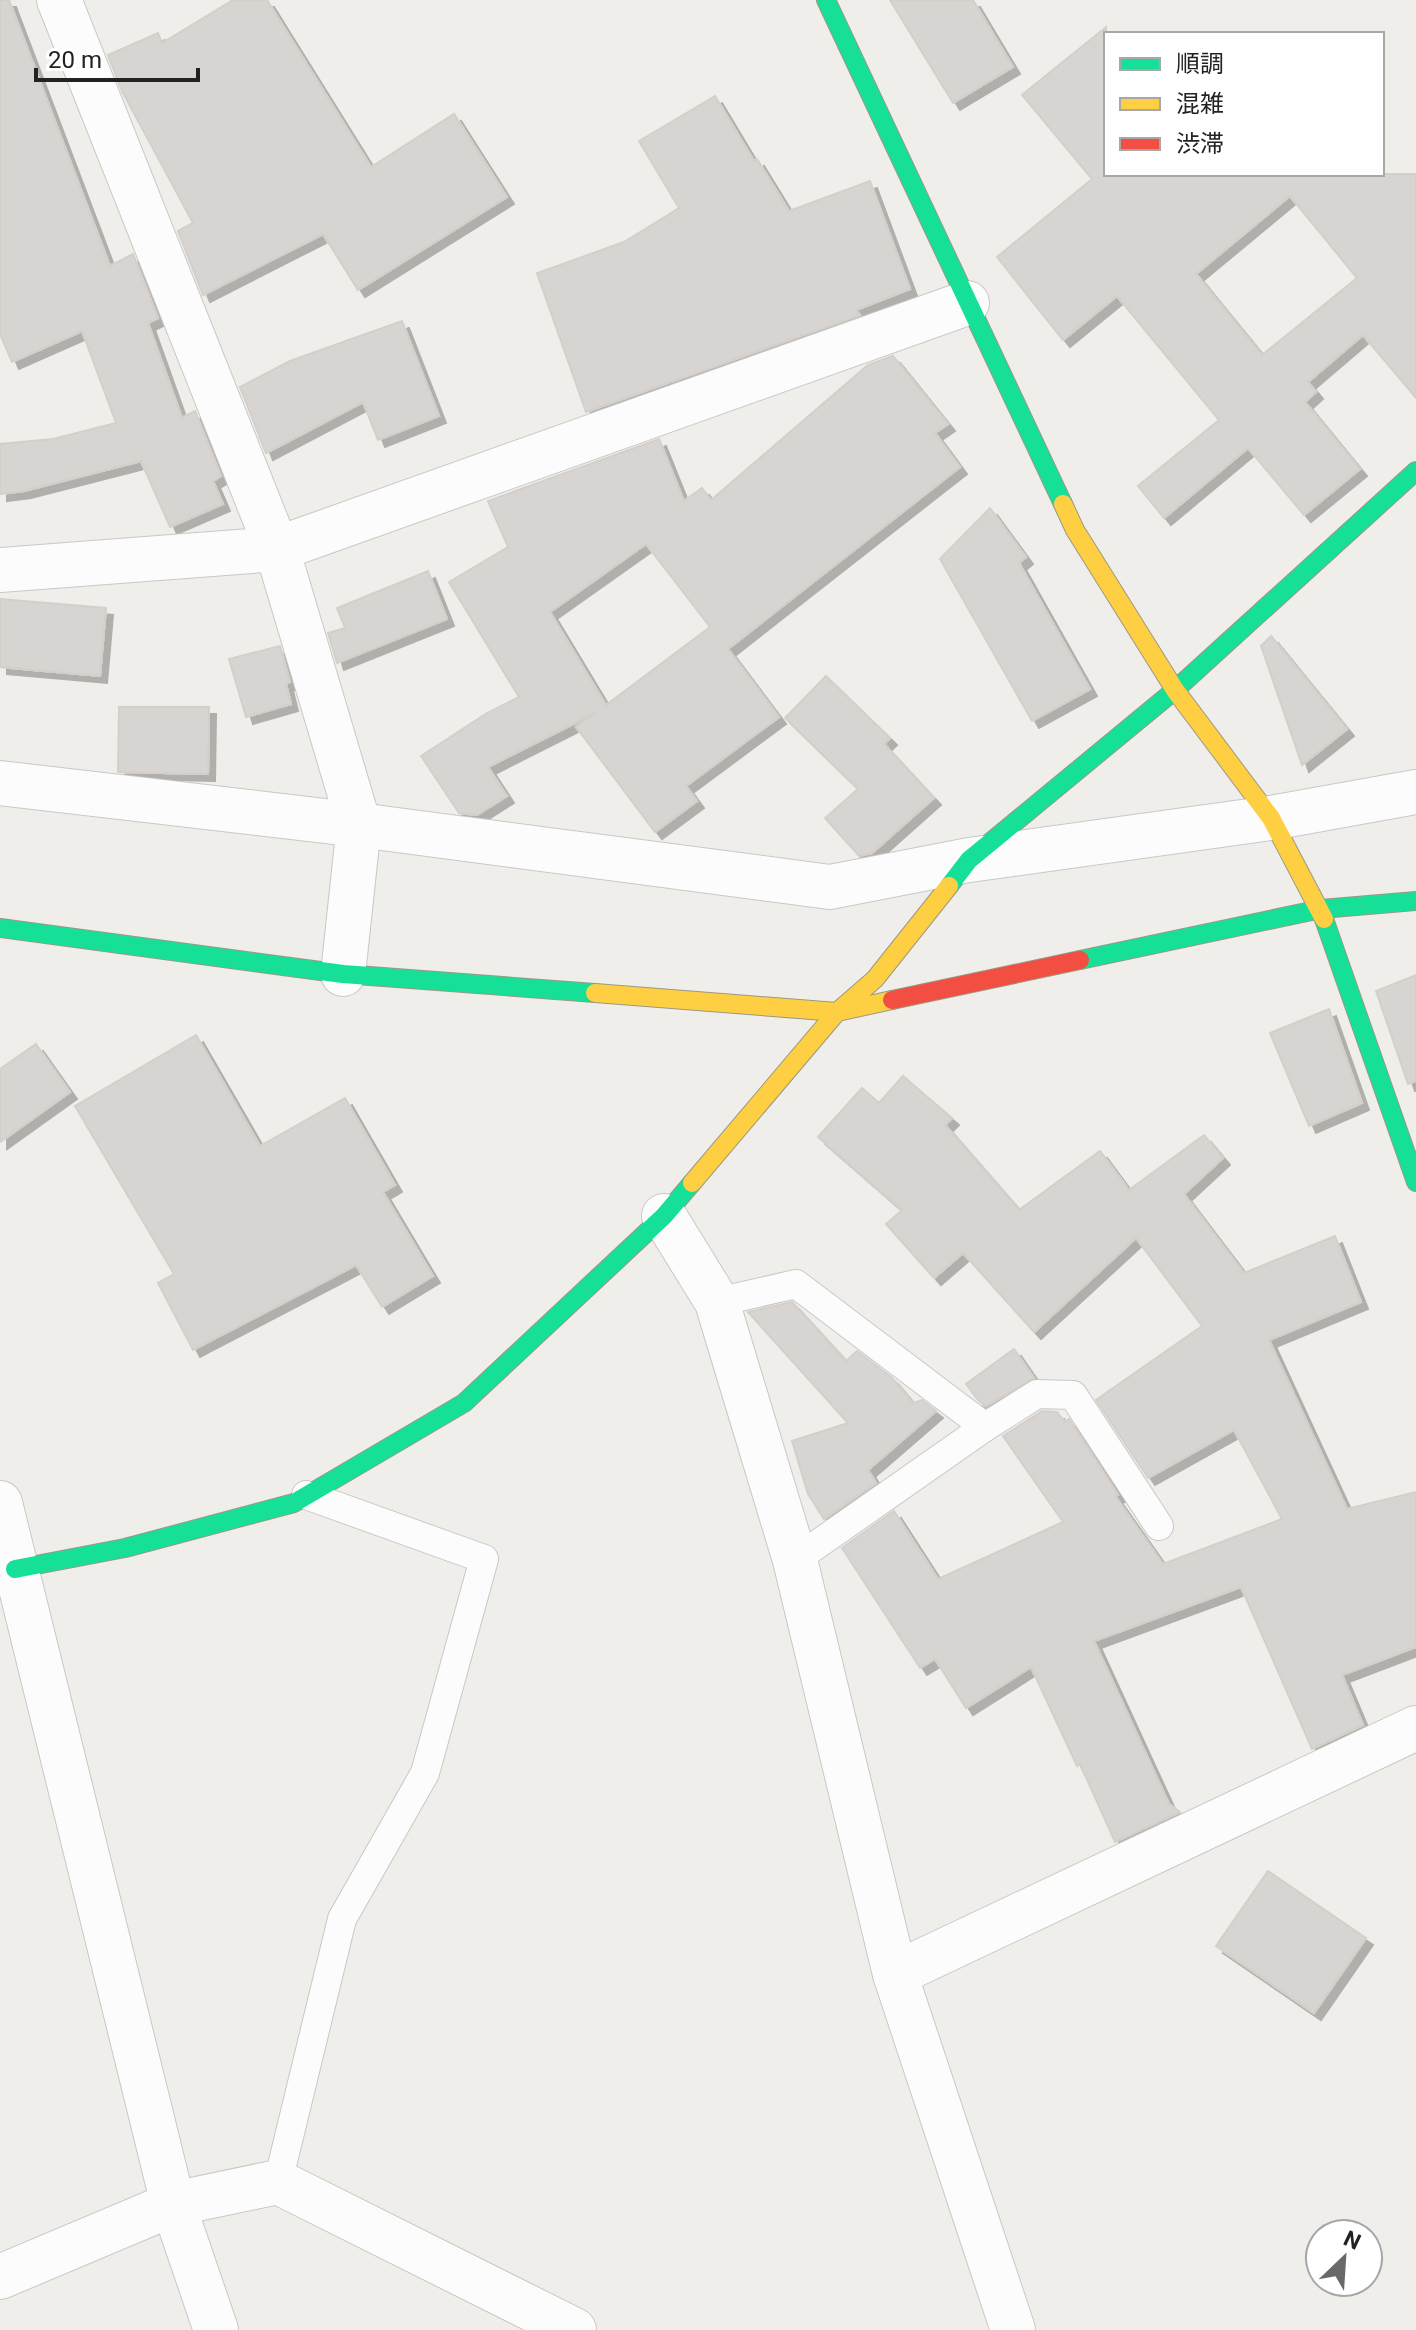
<svg xmlns="http://www.w3.org/2000/svg" width="1416" height="2330" font-family="Roboto,'Noto Sans JP',sans-serif">
	<style>
		.building { fill: #d7d4d2; stroke: #d3d0cc; stroke-width: 2; fill-rule: evenodd; filter: url(#shadow) }
		.lines { fill: none; stroke-linecap: round; stroke-linejoin: round }
		.lane-casing { stroke: #c9c8c7; stroke-width: 30 }
		.street-casing { stroke: #c9c8c7; stroke-width: 46 }
		.fast-casing { stroke: #999a82; stroke-width: 20 }
		.slow-casing { stroke: #999a82; stroke-width: 20 }
		.jam-casing { stroke: #999a82; stroke-width: 20 }
		.lane { stroke: #fdfcfc; stroke-width: 28 }
		.street { stroke: #fdfcfc; stroke-width: 44 }
		.fast { stroke: #16e098; stroke-width: 18 }
		.slow { stroke: #ffcf43; stroke-width: 18 }
		.jam { stroke: #f24e42; stroke-width: 18 }
	</style>
	<defs>
		<filter id="shadow"><feDropShadow dx="7" dy="7" stdDeviation="0" flood-color="#0004"/></filter>
	</defs>
	<rect width="100%" height="100%" fill="#f0eeeb"/>
	<!-- building -->
	<g class="building">
		<path d="M 0,0 L 9,0 L 110,266 L 133,254 L 158,318 L 148,323 L 182,418 L 195,411 L 221,476 L 213,481 L 223,504 L 170,527 L 141,461 L 24,491 L 0,494 L 0,444 L 53,439 L 116,423 L 82,331 L 12,362 L 0,334 Z"/>
		<path d="M 233,0 L 267,0 L 371,167 L 454,114 L 507,197 L 358,290 L 323,234 L 203,295 L 178,231 L 193,223 L 122,91 L 108,55 L 158,33 L 162,43 Z"/>
		<path d="M 890,0 L 973,0 L 1013,67 L 953,103 Z"/>
		<path d="M 1106,27 L 1106,174 L 1416,174 L 1416,398 L 1363,335 L 1308,382 L 1316,392 L 1305,402 L 1360,469 L 1304,515 L 1248,448 L 1164,518 L 1138,486 L 1219,420 L 1117,296 L 1063,340 L 997,257 L 1092,179 L 1022,95 ZM 1290,196 L 1357,278 L 1262,355 L 1196,274 Z"/>
		<path d="M 715,96 L 754,161 L 757,159 L 789,211 L 870,181 L 910,289 L 856,310 L 860,315 L 586,412 L 537,273 L 624,242 L 679,208 L 639,141 Z"/>
		<path d="M 402,321 L 439,416 L 378,440 L 363,402 L 266,453 L 240,387 L 290,361 Z"/>
		<path d="M 893,356 L 948,424 L 935,433 L 960,467 L 728,649 L 779,717 L 686,786 L 697,801 L 655,832 L 576,727 L 595,713 L 488,767 L 507,796 L 477,815 L 459,813 L 421,756 L 487,713 L 519,697 L 449,582 L 508,547 L 488,501 L 659,439 L 684,501 L 702,488 L 711,500 L 868,365 ZM 646,544 L 710,627 L 606,705 L 550,612 Z"/>
		<path d="M 990,508 L 1026,557 L 1019,563 L 1090,689 L 1032,721 L 940,559 Z"/>
		<path d="M 428,571 L 447,619 L 337,663 L 328,633 L 345,628 L 337,608 Z"/>
		<path d="M 0,599 L 106,608 L 100,676 L 0,667 Z"/>
		<path d="M 1271,636 L 1347,729 L 1302,765 L 1261,646 Z"/>
		<path d="M 280,646 L 290,682 L 286,684 L 291,704 L 246,717 L 229,659 Z"/>
		<path d="M 826,676 L 890,738 L 884,744 L 934,798 L 872,853 L 859,856 L 825,818 L 858,789 L 785,718 Z"/>
		<path d="M 119,707 L 209,707 L 208,774 L 118,772 Z"/>
		<path d="M 1416,975 L 1416,1081 L 1408,1084 L 1376,991 Z"/>
		<path d="M 1329,1009 L 1362,1103 L 1309,1126 L 1270,1033 Z"/>
		<path d="M 196,1035 L 260,1146 L 345,1098 L 395,1185 L 383,1192 L 433,1276 L 382,1307 L 356,1265 L 193,1350 L 158,1283 L 174,1274 L 75,1106 Z"/>
		<path d="M 36,1044 L 70,1092 L 0,1142 L 0,1069 Z"/>
		<path d="M 903,1076 L 952,1118 L 945,1125 L 1019,1210 L 1100,1151 L 1129,1190 L 1204,1135 L 1223,1158 L 1184,1194 L 1244,1273 L 1335,1236 L 1361,1302 L 1269,1340 L 1347,1509 L 1416,1492 L 1416,1647 L 1342,1675 L 1363,1725 L 1312,1749 L 1241,1587 L 1094,1641 L 1169,1804 L 1180,1812 L 1115,1842 L 1080,1764 L 1077,1766 L 1031,1667 L 966,1708 L 935,1659 L 920,1668 L 842,1548 L 894,1511 L 938,1579 L 1063,1522 L 1003,1436 L 1042,1411 L 1057,1412 L 1065,1422 L 1069,1419 L 1118,1495 L 1115,1496 L 1163,1564 L 1282,1519 L 1234,1430 L 1148,1478 L 1096,1400 L 1202,1326 L 1136,1238 L 1034,1332 L 963,1253 L 934,1278 L 886,1224 L 902,1210 L 818,1137 L 862,1088 L 879,1103 Z"/>
		<path d="M 792,1302 L 846,1361 L 857,1351 L 891,1377 L 913,1403 L 922,1400 L 936,1411 L 868,1470 L 876,1483 L 824,1519 L 808,1494 L 792,1441 L 848,1423 L 748,1312 Z"/>
		<path d="M 1014,1349 L 1034,1378 L 986,1406 L 978,1400 L 966,1384 Z"/>
		<path d="M 1268,1871 L 1366,1938 L 1314,2013 L 1216,1946 Z"/>
	</g>
	<g class="lines">
		<defs>
			<g id="lane">
				<path d="M 717,1302 L 796,1284 L 985,1427"/>
				<path d="M 795,1560 L 985,1427 L 1037,1394 L 1073,1395 L 1159,1526"/>
				<path d="M 278,2182 L 342,1919 L 425,1773 L 484,1559 L 306,1495"/>
			</g>
			<g id="street">
				<path d="M 59,0 L 277,549 L 359,825 L 343,974"/>
				<path d="M 0,570 L 277,549 L 967,303"/>
				<path d="M 0,783 L 359,825 L 830,887 L 969,860 L 1271,818 L 1416,792"/>
				<path d="M 664,1216 L 717,1302 L 795,1560 L 895,1974 L 1013,2330"/>
				<path d="M 0,1503 L 173,2204 L 216,2330"/>
				<path d="M 895,1974 L 1416,1728"/>
				<path d="M 0,2277 L 173,2204 L 278,2182 L 574,2330"/>
			</g>
			<g id="fast">
				<path d="M 826,0 L 1063,504"/>
				<path d="M 949,886 L 969,860 L 1175,690 L 1416,471"/>
				<path d="M 1324,919 L 1416,1182"/>
				<path d="M 0,928 L 343,974 L 595,993"/>
				<path d="M 1080,960 L 1321,909 L 1416,901"/>
				<path d="M 15,1569 L 125,1548 L 294,1503 L 464,1403 L 664,1216 L 692,1183"/>
			</g>
			<g id="slow">
				<path d="M 1063,504 L 1075,530 L 1175,690 L 1271,818 L 1324,919"/>
				<path d="M 595,993 L 837,1012 L 892,1000"/>
				<path d="M 692,1183 L 837,1012 L 875,979 L 949,886"/>
			</g>
			<path id="jam" d="M 892,1000 L 1080,960"/>
		</defs>
		<!-- lane casing -->
		<use href="#lane" class="lane-casing"/>
		<!-- street casing -->
		<use href="#street" class="street-casing"/>
		<!-- fast casing -->
		<use href="#fast" class="fast-casing"/>
		<!-- slow casing -->
		<use href="#slow" class="slow-casing"/>
		<!-- jam casing -->
		<use href="#jam" class="jam-casing"/>
		<!-- lane -->
		<use href="#lane" class="lane"/>
		<!-- street -->
		<use href="#street" class="street"/>
		<!-- fast -->
		<use href="#fast" class="fast"/>
		<!-- slow -->
		<use href="#slow" class="slow"/>
		<!-- jam -->
		<use href="#jam" class="jam"/>
	</g>
	<!-- legend -->
	<rect x="1104" y="32" width="280" height="144" fill="#ffffff" stroke="#a7a7a7" stroke-width="2"/>
	<rect x="1120" y="58" width="40" height="12" fill="#16e098" stroke="#a7a7a7" stroke-width="2"/>
	<text x="1176" y="72" font-size="24" fill="#222222">順調</text>
	<rect x="1120" y="98" width="40" height="12" fill="#ffcf43" stroke="#a7a7a7" stroke-width="2"/>
	<text x="1176" y="112" font-size="24" fill="#222222">混雑</text>
	<rect x="1120" y="138" width="40" height="12" fill="#f24e42" stroke="#a7a7a7" stroke-width="2"/>
	<text x="1176" y="152" font-size="24" fill="#222222">渋滞</text>
	<!-- north arrow -->
	<g transform="translate(1344 2258) rotate(25)"><circle r="38" fill="#ffffff" stroke="#a7a7a7" stroke-width="2"/>
	<path d="M0-6L14 30L0 20L-14 30Z" fill="#6a6968"/>
	<text y="-12" font-size="22" font-weight="bold" text-anchor="middle" fill="#222222">N</text>
	</g>
	<!-- scale -->
	<path d="M36 68v12h162v-12" fill="none" stroke="#222222" stroke-width="4"/>
	<text x="48" y="68" font-size="24" fill="#222222" stroke="#ffffff" stroke-width="6" paint-order="stroke">20 m</text>
</svg>
